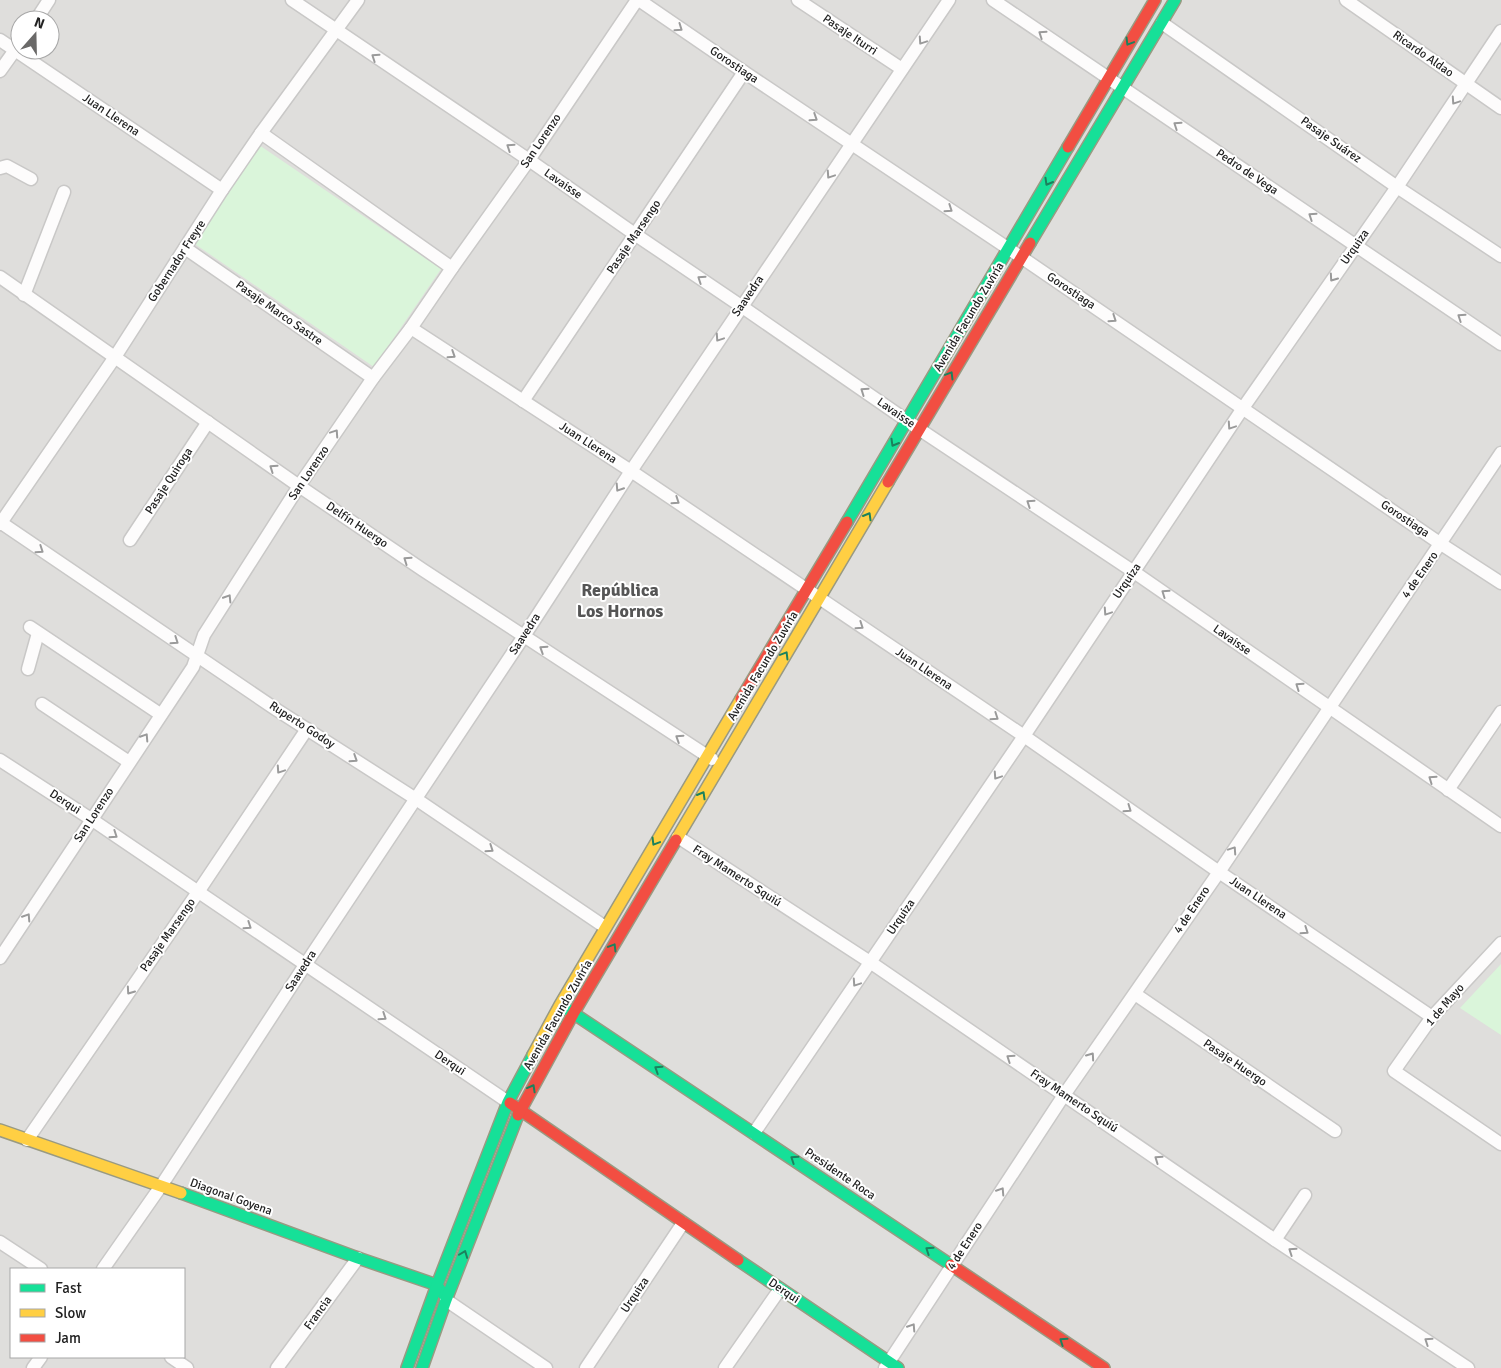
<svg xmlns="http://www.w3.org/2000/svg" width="1501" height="1368" font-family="Signika,sans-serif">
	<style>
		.residential { fill: #dfdedc; fill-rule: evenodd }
		.park { fill: #daf5da }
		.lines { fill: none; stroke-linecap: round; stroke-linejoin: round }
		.street-casing { stroke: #c9c8c7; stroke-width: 15 }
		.fast-casing { stroke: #999a82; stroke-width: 14 }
		.slow-casing { stroke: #999a82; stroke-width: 14 }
		.jam-casing { stroke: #999a82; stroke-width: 14 }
		.street { stroke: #fdfcfc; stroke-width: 12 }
		.fast { stroke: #16e098; stroke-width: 11 }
		.slow { stroke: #ffcf43; stroke-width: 11 }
		.jam { stroke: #f24e42; stroke-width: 11 }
		.oneway { stroke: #9a9a9a }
		.oneway2 { stroke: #1c815d }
		.labels { text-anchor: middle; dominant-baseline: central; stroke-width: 4; stroke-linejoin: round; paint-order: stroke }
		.street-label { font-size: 12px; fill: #222; stroke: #fff }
		.district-label { font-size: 18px; font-weight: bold; fill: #555; stroke: #fff }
	</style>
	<rect width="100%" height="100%" fill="#f0eeeb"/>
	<!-- residential -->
	<path class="residential" d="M 0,0 L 1501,0 L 1501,1368 L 0,1368 ZM 20,20 L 50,20 L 50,50 L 20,50 ZM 11,1269 L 184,1269 L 184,1357 L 11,1357 Z"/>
	<!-- park -->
	<g class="park">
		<path d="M 259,145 L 441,269 L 374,367 L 192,242 Z"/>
		<path d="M 1501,964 L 1501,1035 L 1460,1008 Z"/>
	</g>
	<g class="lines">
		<defs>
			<g id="street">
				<path d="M 292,0 L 529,160 L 636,235 L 741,306 L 919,429 L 1134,572 L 1501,826"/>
				<path d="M 639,0 L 744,72 L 1021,257 L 1441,544 L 1501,583"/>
				<path d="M 798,0 L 902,69"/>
				<path d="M 993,0 L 1501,344"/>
				<path d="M 1346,0 L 1501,108"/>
				<path d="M 36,20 L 49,0"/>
				<path d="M 1162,23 L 1397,187 L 1501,256"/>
				<path d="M 0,40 L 222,190"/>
				<path d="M 0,71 L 20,43"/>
				<path d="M 261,133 L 452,268"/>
				<path d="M 0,168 L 7,166 L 31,179"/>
				<path d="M 185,248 L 373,378"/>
				<path d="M 0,277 L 299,486 L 423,570 L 712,759"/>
				<path d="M 24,295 L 64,192"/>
				<path d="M 411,328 L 631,471 L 1024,736 L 1219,872 L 1432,1017"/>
				<path d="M 523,401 L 744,72"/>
				<path d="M 0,522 L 277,710 L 416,799 L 605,927"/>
				<path d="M 0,524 L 115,357 L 222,190 L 261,133 L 358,0"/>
				<path d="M 130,540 L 208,422"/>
				<path d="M 30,627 L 160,714"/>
				<path d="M 28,669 L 38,633"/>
				<path d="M 42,704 L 129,762"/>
				<path d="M 0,760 L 91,819 L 508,1102"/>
				<path d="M 1448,790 L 1501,712"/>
				<path d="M 678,837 L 870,962 L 1275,1240 L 1468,1368"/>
				<path d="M 1501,943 L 1432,1017 L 1394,1071 L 1501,1144"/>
				<path d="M 0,958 L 193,667 L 204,635 L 299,486 L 373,378 L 411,328 L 452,268 L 529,160 L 637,0"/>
				<path d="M 1135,994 L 1335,1131"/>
				<path d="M 754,1133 L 1024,736 L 1243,408 L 1397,187 L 1501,31"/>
				<path d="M 27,1140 L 198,892 L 307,729"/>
				<path d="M 1275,1240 L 1305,1195"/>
				<path d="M 0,1242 L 41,1269"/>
				<path d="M 103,1269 L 161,1186 L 305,965 L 524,636 L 631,471 L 949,0"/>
				<path d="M 446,1300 L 546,1368"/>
				<path d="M 171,1357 L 187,1368"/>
				<path d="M 33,1368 L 41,1357"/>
				<path d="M 277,1368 L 358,1258"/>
				<path d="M 586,1368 L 683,1223"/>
				<path d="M 725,1368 L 780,1289"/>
				<path d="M 885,1368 L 1064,1095 L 1219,872 L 1501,453"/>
			</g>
			<g id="fast">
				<path d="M 1030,243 L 1175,0"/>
				<path d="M 847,522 L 1068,147"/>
				<path d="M 564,1007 L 951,1265"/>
				<path d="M 181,1193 L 358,1258 L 437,1285 L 443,1294"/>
				<path d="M 738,1260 L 898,1368"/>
				<path d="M 407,1368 L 437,1285 L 508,1102 L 533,1055"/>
				<path d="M 422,1368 L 446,1300 L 518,1115"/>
			</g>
			<g id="slow">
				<path d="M 676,840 L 888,482"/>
				<path d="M 533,1055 L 560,1005 L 741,699"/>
				<path d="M 0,1130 L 181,1193"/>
			</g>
			<g id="jam">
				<path d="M 1068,147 L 1155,0"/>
				<path d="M 888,482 L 1030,243"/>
				<path d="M 741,699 L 847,522"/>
				<path d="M 510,1103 L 738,1260"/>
				<path d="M 518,1115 L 573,1014 L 676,840"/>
				<path d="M 951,1265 L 1104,1368"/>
			</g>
		</defs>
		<!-- street casing -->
		<use href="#street" class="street-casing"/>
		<!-- fast casing -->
		<use href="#fast" class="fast-casing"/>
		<!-- slow casing -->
		<use href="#slow" class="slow-casing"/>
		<!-- jam casing -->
		<use href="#jam" class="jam-casing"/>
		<!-- street -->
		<use href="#street" class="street"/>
		<!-- fast -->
		<use href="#fast" class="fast"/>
		<!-- slow -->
		<use href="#slow" class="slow"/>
		<!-- jam -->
		<use href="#jam" class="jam"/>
	</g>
	<!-- one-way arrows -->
	<defs><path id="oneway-chevron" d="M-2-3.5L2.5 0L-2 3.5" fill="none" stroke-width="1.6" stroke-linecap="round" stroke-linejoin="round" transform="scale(1.25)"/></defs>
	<g class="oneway">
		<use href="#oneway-chevron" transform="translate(679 28) rotate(35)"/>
		<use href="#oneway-chevron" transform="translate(1042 34) rotate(-146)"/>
		<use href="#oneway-chevron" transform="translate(922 41) rotate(124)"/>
		<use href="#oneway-chevron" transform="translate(375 57) rotate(-146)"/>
		<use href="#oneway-chevron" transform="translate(1455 101) rotate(124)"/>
		<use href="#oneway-chevron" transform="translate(814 118) rotate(33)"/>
		<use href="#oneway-chevron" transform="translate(1177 125) rotate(-146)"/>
		<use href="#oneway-chevron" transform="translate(510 147) rotate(-146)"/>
		<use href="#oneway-chevron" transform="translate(830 175) rotate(124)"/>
		<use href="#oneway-chevron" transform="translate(949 209) rotate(34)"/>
		<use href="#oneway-chevron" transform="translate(1312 216) rotate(-146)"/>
		<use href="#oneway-chevron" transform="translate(1333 278) rotate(125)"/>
		<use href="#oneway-chevron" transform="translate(701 279) rotate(-146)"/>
		<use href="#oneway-chevron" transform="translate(1461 317) rotate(-146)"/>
		<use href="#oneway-chevron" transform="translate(1113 319) rotate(34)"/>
		<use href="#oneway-chevron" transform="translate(719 338) rotate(124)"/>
		<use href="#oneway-chevron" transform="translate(452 355) rotate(33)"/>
		<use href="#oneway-chevron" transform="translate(864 391) rotate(-145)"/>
		<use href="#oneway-chevron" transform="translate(1231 426) rotate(124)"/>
		<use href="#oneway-chevron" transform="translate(335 433) rotate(-56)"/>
		<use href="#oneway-chevron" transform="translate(273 468) rotate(-145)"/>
		<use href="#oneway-chevron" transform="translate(619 488) rotate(123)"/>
		<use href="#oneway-chevron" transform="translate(676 501) rotate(34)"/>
		<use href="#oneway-chevron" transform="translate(1030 503) rotate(-146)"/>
		<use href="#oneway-chevron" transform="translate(40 550) rotate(34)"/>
		<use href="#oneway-chevron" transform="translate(407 560) rotate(-145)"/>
		<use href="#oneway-chevron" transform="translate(1165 593) rotate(-145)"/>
		<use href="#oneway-chevron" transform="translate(228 598) rotate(-58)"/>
		<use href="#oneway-chevron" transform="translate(1107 612) rotate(124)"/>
		<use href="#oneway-chevron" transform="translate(860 626) rotate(34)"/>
		<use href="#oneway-chevron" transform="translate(175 641) rotate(34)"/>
		<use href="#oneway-chevron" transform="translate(543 649) rotate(-147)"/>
		<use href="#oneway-chevron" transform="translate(1299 686) rotate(-145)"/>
		<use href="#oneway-chevron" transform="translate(995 717) rotate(34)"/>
		<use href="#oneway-chevron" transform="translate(145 737) rotate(-57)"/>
		<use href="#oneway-chevron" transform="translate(679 738) rotate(-147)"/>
		<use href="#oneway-chevron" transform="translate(354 759) rotate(33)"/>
		<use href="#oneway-chevron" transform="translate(280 770) rotate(124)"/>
		<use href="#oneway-chevron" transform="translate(997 776) rotate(124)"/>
		<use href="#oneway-chevron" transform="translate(1432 779) rotate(-145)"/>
		<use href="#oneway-chevron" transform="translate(1128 809) rotate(35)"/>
		<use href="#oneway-chevron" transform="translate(114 835) rotate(34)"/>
		<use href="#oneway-chevron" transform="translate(490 849) rotate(34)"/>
		<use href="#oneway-chevron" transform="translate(1233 850) rotate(-56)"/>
		<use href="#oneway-chevron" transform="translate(27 917) rotate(-57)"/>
		<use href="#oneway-chevron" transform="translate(248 926) rotate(34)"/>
		<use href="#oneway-chevron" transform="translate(1305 931) rotate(34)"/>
		<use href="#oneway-chevron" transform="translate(856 983) rotate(124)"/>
		<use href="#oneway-chevron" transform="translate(130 991) rotate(125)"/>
		<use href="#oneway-chevron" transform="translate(383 1017) rotate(34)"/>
		<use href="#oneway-chevron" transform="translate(1091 1056) rotate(-55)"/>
		<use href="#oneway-chevron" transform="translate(1010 1058) rotate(-146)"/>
		<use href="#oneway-chevron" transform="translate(1158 1159) rotate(-145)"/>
		<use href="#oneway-chevron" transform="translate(1001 1191) rotate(-57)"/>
		<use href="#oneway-chevron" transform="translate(1292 1251) rotate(-146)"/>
		<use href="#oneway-chevron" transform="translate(912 1327) rotate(-57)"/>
		<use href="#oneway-chevron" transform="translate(1428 1341) rotate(-146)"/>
	</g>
	<g class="oneway2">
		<use href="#oneway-chevron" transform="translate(1129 42) rotate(121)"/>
		<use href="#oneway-chevron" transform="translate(1048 182) rotate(120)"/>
		<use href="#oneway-chevron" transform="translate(950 375) rotate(-59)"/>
		<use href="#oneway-chevron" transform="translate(894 443) rotate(120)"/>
		<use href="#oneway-chevron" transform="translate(868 516) rotate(-60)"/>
		<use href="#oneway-chevron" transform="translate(785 655) rotate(-59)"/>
		<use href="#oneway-chevron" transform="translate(702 795) rotate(-60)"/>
		<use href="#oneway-chevron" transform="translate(655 842) rotate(121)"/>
		<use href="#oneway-chevron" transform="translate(613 947) rotate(-59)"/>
		<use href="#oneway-chevron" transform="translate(658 1069) rotate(-147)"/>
		<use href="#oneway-chevron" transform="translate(532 1088) rotate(-61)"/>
		<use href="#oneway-chevron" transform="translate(794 1159) rotate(-146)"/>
		<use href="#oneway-chevron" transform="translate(929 1250) rotate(-146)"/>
		<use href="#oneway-chevron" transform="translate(464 1254) rotate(-69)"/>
		<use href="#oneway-chevron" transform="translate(1063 1341) rotate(-146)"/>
	</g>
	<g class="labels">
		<!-- street labels -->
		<g class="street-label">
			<text transform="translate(850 35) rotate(34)">Pasaje Iturri</text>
			<text transform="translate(1423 54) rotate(35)">Ricardo Aldao</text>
			<text transform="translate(734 65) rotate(34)">Gorostiaga</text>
			<text transform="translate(111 115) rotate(34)">Juan Llerena</text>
			<text transform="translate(1331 140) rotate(35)">Pasaje Suárez</text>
			<text transform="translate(541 141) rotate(-56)">San Lorenzo</text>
			<text transform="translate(1247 172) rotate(34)">Pedro de Vega</text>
			<text transform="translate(563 184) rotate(35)">Lavaisse</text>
			<text transform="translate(634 237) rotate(-56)">Pasaje Marsengo</text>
			<text transform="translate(1355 247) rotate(-55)">Urquiza</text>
			<text transform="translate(177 261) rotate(-57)">Gobernador Freyre</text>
			<text transform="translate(1071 291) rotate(34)">Gorostiaga</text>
			<text transform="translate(748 296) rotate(-56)">Saavedra</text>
			<text transform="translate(279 313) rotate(35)">Pasaje Marco Sastre</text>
			<text transform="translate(969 317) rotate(-59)">Avenida Facundo Zuviría</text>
			<text transform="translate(896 413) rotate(35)">Lavaisse</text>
			<text transform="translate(588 443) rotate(33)">Juan Llerena</text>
			<text transform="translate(309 473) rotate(-56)">San Lorenzo</text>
			<text transform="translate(169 481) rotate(-57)">Pasaje Quiroga</text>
			<text transform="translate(1405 519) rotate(34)">Gorostiaga</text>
			<text transform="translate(357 525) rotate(34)">Delfín Huergo</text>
			<text transform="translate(1420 575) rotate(-55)">4 de Enero</text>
			<text transform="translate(1127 581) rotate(-56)">Urquiza</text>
			<text transform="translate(525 634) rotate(-57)">Saavedra</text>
			<text transform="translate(1232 640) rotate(35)">Lavaisse</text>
			<text transform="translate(763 666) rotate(-59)">Avenida Facundo Zuviría</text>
			<text transform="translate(924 669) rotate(34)">Juan Llerena</text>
			<text transform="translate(302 725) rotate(33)">Ruperto Godoy</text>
			<text transform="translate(65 802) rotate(33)">Derqui</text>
			<text transform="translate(94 815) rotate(-57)">San Lorenzo</text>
			<text transform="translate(737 876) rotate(33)">Fray Mamerto Squiú</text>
			<text transform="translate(1258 898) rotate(34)">Juan Llerena</text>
			<text transform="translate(1192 910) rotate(-56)">4 de Enero</text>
			<text transform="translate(901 917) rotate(-56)">Urquiza</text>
			<text transform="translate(168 935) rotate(-55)">Pasaje Marsengo</text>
			<text transform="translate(301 971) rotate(-57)">Saavedra</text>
			<text transform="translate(1445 1005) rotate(-49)">1 de Mayo</text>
			<text transform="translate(558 1015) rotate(-60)">Avenida Facundo Zuviría</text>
			<text transform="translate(450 1063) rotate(34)">Derqui</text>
			<text transform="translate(1235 1063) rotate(34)">Pasaje Huergo</text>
			<text transform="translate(1074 1101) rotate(34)">Fray Mamerto Squiú</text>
			<text transform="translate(840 1174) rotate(34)">Presidente Roca</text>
			<text transform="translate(231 1197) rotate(20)">Diagonal Goyena</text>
			<text transform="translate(965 1246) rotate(-57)">4 de Enero</text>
			<text transform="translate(784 1291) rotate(34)">Derqui</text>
			<text transform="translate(635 1295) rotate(-56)">Urquiza</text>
			<text transform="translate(318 1313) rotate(-54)">Francia</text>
		</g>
		<!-- district labels -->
		<g class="district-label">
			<text x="620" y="590">República<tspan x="620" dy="21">Los Hornos</tspan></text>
		</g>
	</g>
	<!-- legend -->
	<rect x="10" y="1268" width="175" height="90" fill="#ffffff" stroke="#a7a7a7"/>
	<rect x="20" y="1284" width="25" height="8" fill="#16e098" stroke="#a7a7a7"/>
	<text x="55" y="1293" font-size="15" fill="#222222">Fast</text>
	<rect x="20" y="1309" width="25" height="8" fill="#ffcf43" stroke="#a7a7a7"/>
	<text x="55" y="1318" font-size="15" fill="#222222">Slow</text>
	<rect x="20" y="1334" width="25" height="8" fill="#f24e42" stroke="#a7a7a7"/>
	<text x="55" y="1343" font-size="15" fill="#222222">Jam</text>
	<!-- north arrow -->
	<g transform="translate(35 35) rotate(20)"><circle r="24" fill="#ffffff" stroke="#a7a7a7"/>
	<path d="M0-4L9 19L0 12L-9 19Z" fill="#6a6968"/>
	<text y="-8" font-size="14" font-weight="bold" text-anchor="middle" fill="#222222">N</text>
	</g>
</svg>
